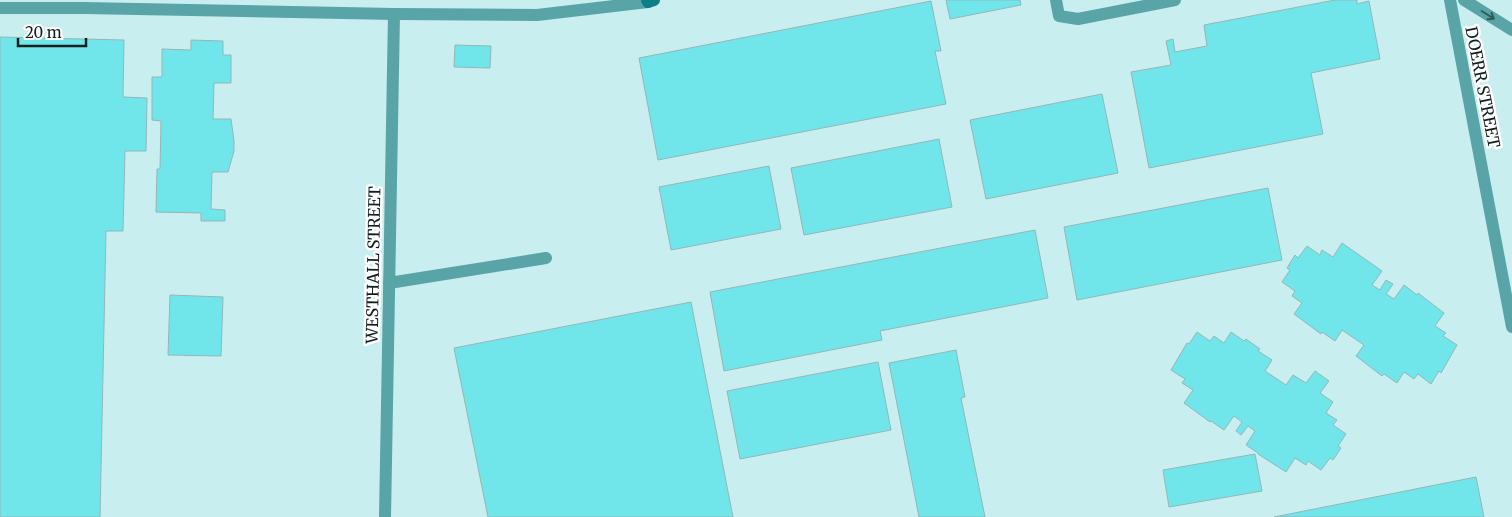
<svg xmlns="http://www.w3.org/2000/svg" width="1512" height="517" font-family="Merriweather,serif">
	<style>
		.building { fill: #70e6ea; stroke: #93b7b8 }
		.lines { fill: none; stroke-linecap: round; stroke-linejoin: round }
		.lane { stroke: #59a4a7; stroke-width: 12 }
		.street { stroke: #59a4a7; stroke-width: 12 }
		.secondary { stroke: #0c8084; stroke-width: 12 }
		.oneway { stroke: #315a5c }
		.labels { text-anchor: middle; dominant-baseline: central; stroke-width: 5; stroke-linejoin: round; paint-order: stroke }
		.street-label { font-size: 16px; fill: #101e1e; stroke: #fff }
	</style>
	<rect width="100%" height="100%" fill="#c9eeef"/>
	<!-- building -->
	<g class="building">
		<path d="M 946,0 L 1020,0 L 1021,5 L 950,19 Z"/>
		<path d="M 1335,0 L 1357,0 L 1357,4 L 1369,1 L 1380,59 L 1311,73 L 1323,134 L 1149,168 L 1131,72 L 1171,65 L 1166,41 L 1173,39 L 1175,52 L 1207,46 L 1204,25 Z"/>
		<path d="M 931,1 L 941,51 L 935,51 L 946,104 L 658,160 L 639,58 Z"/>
		<path d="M 0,37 L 124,40 L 123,97 L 147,98 L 146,151 L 125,151 L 123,231 L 106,231 L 100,517 L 0,517 Z"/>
		<path d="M 191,40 L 223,41 L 223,55 L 231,55 L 231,83 L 214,83 L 213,119 L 231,119 L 234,141 L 234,151 L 228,172 L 212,172 L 211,209 L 225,210 L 225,221 L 201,221 L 201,213 L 156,212 L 157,169 L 160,169 L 161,121 L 152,120 L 152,77 L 162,77 L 162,49 L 191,50 Z"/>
		<path d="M 455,45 L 491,46 L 490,68 L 454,67 Z"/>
		<path d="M 1102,94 L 1118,173 L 986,199 L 970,120 Z"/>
		<path d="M 939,139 L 952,207 L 804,235 L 791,168 Z"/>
		<path d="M 769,166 L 781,229 L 671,250 L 659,187 Z"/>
		<path d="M 1268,188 L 1282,260 L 1077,300 L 1064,227 Z"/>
		<path d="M 1035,230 L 1048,298 L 880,331 L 882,340 L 724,371 L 710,292 Z"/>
		<path d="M 1342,243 L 1382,271 L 1372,285 L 1380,290 L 1386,280 L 1393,284 L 1386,294 L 1394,299 L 1404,285 L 1417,295 L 1418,293 L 1444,313 L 1435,326 L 1446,333 L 1443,336 L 1457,345 L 1441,373 L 1439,371 L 1431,384 L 1418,374 L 1414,379 L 1404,372 L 1397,383 L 1384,374 L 1382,376 L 1356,356 L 1364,345 L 1342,330 L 1335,341 L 1322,332 L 1321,334 L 1294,314 L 1302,303 L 1292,296 L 1295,291 L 1282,282 L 1290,270 L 1287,268 L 1295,255 L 1298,258 L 1307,246 L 1320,255 L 1322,250 L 1333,257 Z"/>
		<path d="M 170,295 L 223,297 L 221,356 L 168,355 Z"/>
		<path d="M 691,302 L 733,517 L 488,517 L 454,348 Z"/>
		<path d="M 1197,332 L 1210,341 L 1214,336 L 1224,343 L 1231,332 L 1244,341 L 1246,339 L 1260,349 L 1258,351 L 1272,360 L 1265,371 L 1286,385 L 1293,375 L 1306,383 L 1315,371 L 1329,381 L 1320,393 L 1333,402 L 1326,413 L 1337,420 L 1333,425 L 1346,434 L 1338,446 L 1341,448 L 1333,460 L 1330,458 L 1321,470 L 1308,461 L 1306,465 L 1295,458 L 1286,472 L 1258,454 L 1258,453 L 1246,445 L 1255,431 L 1248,426 L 1241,435 L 1236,431 L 1242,422 L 1234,416 L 1224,430 L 1211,421 L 1210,422 L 1184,403 L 1193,390 L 1182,383 L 1185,379 L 1171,370 L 1187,343 L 1189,344 Z"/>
		<path d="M 956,350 L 965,397 L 961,398 L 985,517 L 919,517 L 889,363 Z"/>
		<path d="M 878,362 L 891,430 L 740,459 L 727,391 Z"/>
		<path d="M 1255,454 L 1262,491 L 1169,507 L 1163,470 Z"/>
		<path d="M 1476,477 L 1484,517 L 1274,517 Z"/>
	</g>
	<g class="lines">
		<!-- lane -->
		<g class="lane">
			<path d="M 1056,0 L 1059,16 L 1078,19 L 1175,0"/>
			<path d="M 1464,0 L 1512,30"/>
			<path d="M 389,283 L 546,258"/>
		</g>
		<!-- street -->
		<g class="street">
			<path d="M 1450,0 L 1512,327"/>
			<path d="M 0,8 L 84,8 L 394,14 L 537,15 L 648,2"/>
			<path d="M 385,517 L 394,14"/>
		</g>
		<!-- secondary -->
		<path class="secondary" d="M 647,0 L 648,2 L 654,0"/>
	</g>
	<!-- one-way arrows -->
	<defs><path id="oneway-shaft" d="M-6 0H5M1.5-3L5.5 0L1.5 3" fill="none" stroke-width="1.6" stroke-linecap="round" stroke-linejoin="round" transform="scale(1.25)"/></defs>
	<use class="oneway" href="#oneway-shaft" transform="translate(1488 15) rotate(32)"/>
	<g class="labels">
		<!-- street labels -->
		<g class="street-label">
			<text transform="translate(1483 87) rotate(79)">DOERR STREET</text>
			<text transform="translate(373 265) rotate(-89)">WESTHALL STREET</text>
		</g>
	</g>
	<!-- scale -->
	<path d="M18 38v8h68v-8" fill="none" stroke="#101e1e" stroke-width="2.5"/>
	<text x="25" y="38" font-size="15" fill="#101e1e" stroke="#ffffff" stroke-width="4" paint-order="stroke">20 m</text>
</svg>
